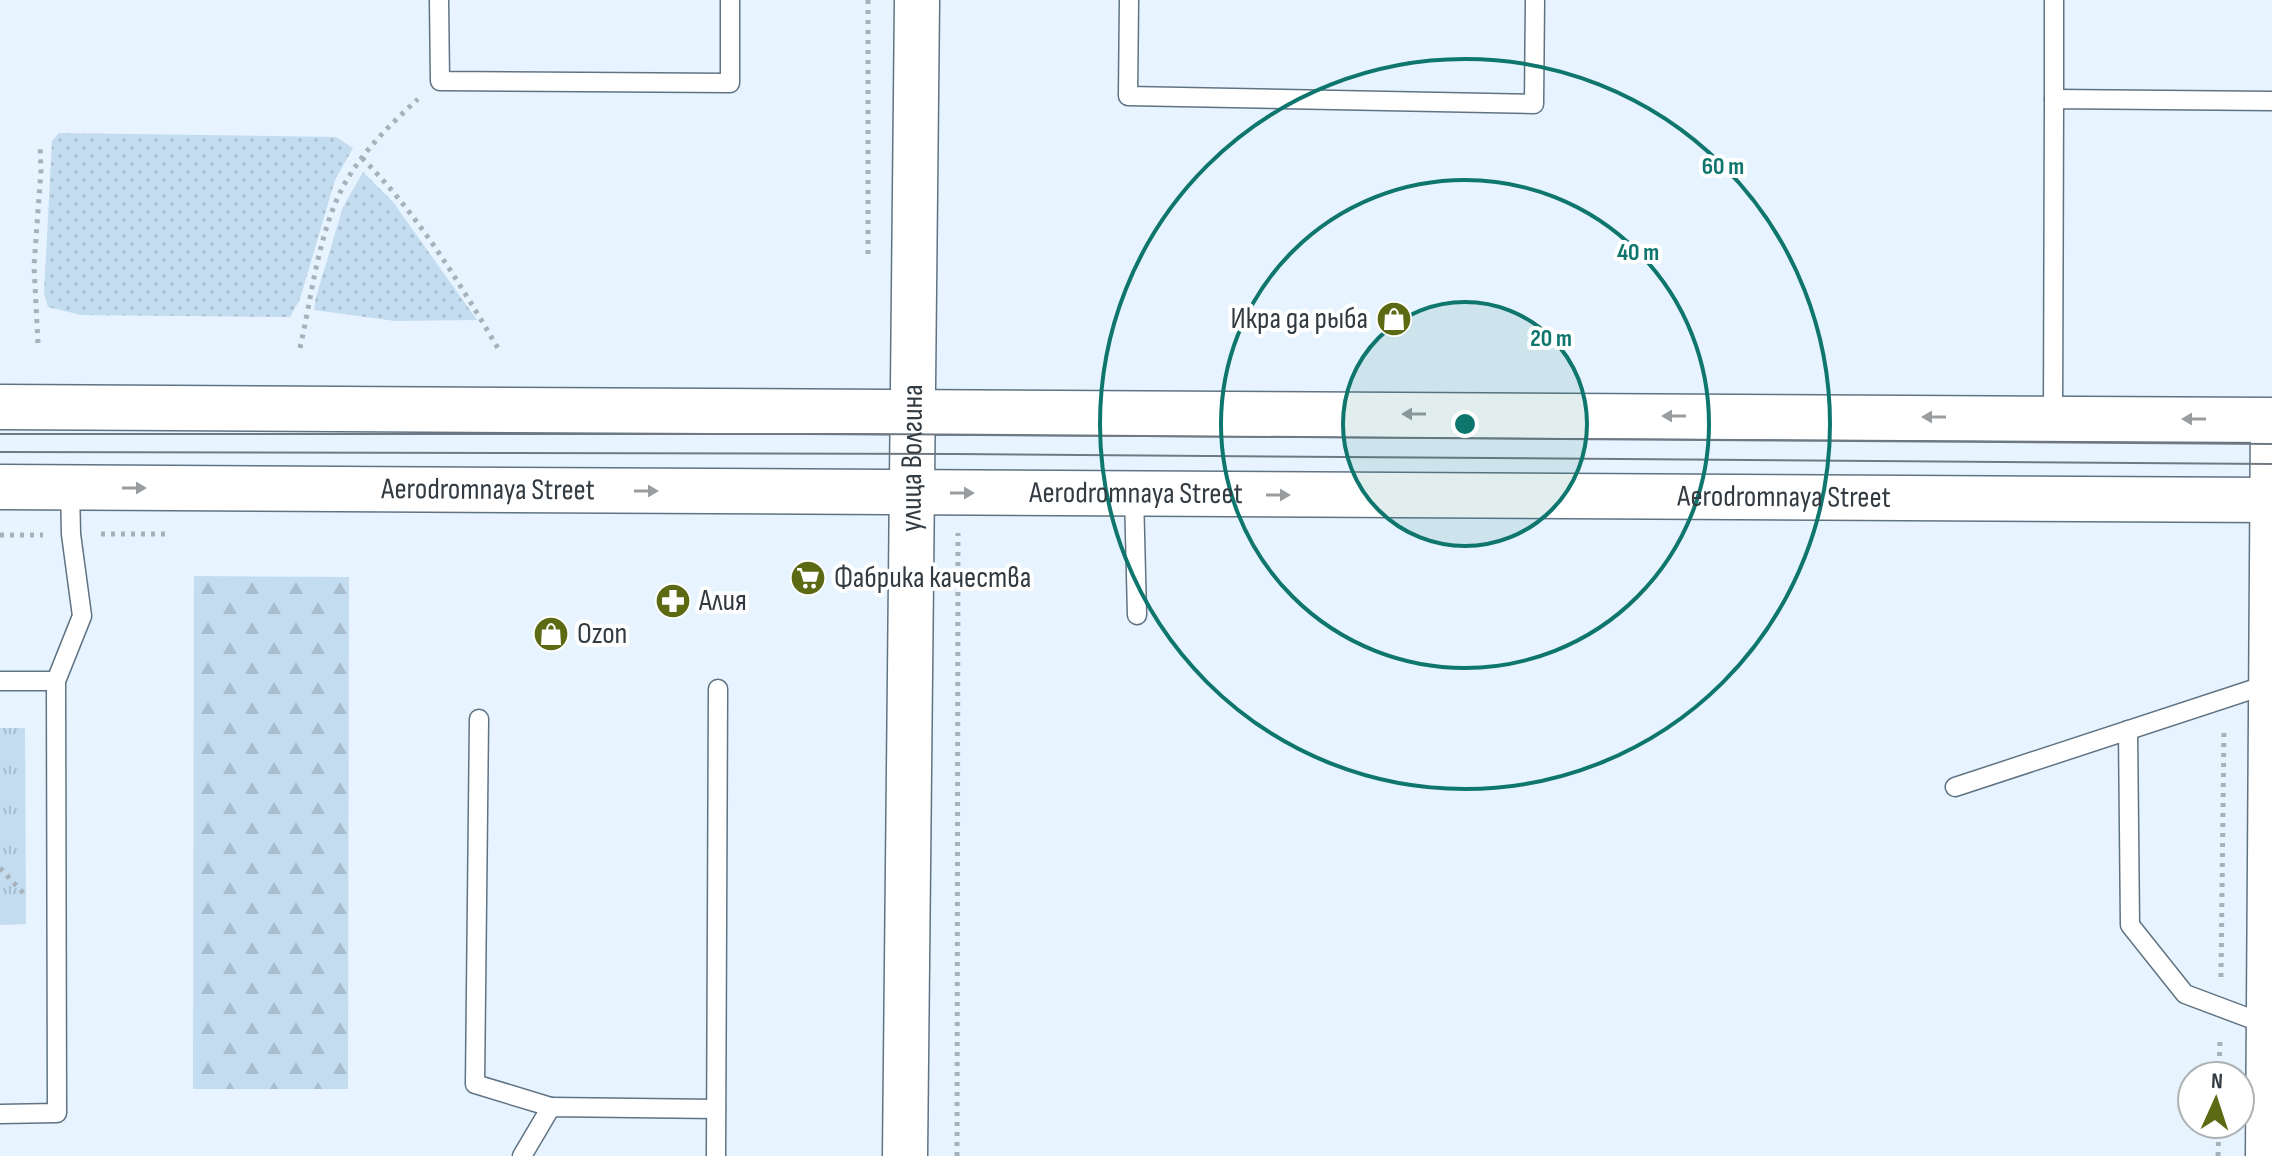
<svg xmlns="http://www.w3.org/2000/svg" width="2272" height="1156" font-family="'Sofia Sans Condensed',sans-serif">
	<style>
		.grass { fill: url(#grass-dots) }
		.forest { fill: url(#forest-firs) }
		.park { fill: url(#park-tufts) }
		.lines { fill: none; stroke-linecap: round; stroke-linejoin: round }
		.service-casing { stroke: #5f7383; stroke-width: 21 }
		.minor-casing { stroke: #5f7383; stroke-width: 39 }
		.tertiary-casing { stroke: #5f7383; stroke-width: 47 }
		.secondary-casing { stroke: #5f7383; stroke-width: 47 }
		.path { stroke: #a6b1ba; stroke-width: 5; stroke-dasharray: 4 6; stroke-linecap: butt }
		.service { stroke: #fff; stroke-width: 18 }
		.minor { stroke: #fff; stroke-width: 36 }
		.tertiary { stroke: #fff; stroke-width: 44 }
		.secondary { stroke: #fff; stroke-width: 44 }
		.tram { stroke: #707982; stroke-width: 2 }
		.oneway { fill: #999da0 }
		.ring { fill: none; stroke: #0f766e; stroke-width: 4 }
		.labels { text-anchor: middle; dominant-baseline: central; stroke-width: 8; stroke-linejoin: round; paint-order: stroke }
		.poi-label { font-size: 30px; fill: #333b42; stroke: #fff; text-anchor: start }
		.street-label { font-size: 30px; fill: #333b42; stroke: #fff }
		.centre { fill: #0f766e; stroke: #fff; stroke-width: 4 }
		.ring-label { font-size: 24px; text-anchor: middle; font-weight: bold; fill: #0f766e; stroke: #fff; stroke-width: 8; stroke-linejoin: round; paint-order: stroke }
	</style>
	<defs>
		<pattern id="grass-dots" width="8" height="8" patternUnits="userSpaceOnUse" patternTransform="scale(2)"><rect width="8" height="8" fill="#c3dcf0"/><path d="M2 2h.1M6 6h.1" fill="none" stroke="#a8becf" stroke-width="1.8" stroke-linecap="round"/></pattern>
		<pattern id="forest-firs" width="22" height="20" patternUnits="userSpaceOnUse" patternTransform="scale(2)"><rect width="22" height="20" fill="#c3dcf0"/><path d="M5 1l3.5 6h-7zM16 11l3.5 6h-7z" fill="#a8becf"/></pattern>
		<pattern id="park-tufts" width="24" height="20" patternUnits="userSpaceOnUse" patternTransform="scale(2)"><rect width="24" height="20" fill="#c3dcf0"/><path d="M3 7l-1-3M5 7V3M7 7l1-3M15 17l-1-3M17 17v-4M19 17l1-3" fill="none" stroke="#a8becf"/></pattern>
	</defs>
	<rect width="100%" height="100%" fill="#e7f4ff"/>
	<!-- grass -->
	<g class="grass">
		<path d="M 59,133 L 336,137 L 353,148 L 335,180 L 300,299 L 290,317 L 81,315 L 48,307 L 44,293 L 52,141 Z"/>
		<path d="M 363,172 L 393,202 L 477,320 L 395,321 L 314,310 L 316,297 L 343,207 Z"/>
	</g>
	<!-- forest -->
	<path class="forest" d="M 194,576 L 349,577 L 348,1089 L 193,1089 Z"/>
	<!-- park -->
	<path class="park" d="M 0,728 L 25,728 L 26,924 L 0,925 Z"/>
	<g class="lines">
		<defs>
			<g id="service">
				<path d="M 439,0 L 440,81 L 730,83 L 730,0"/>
				<path d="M 1129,0 L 1128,96 L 1534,104 L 1535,0"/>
				<path d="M 2054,0 L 2054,99"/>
				<path d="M 2053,418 L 2054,99 L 2272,101"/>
				<path d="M 1134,494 L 1137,615"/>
				<path d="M 0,681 L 56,681"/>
				<path d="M 479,719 L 475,1084 L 551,1107"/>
				<path d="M 2128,730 L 2130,925 L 2185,994 L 2265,1024"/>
				<path d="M 1955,787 L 2269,684"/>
				<path d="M 0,1114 L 57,1113 L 56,681 L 82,616 L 71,534 L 70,488"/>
				<path d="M 522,1156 L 551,1107 L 716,1109"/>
				<path d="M 716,1156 L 718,689"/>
			</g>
			<path id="minor" d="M 2264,1156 L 2269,420"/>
			<g id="tertiary">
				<path id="s1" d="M 905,1156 L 917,0"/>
			</g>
			<g id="secondary">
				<path d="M 0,407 L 2272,420"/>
				<path id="s2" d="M 0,487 L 2272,500"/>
			</g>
		</defs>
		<!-- service casing -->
		<use href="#service" class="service-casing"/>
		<!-- minor casing -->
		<use href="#minor" class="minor-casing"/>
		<!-- tertiary casing -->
		<use href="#tertiary" class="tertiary-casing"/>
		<!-- secondary casing -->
		<use href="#secondary" class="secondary-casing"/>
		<!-- path -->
		<g class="path">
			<path d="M 868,0 L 868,255"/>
			<path d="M 362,158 C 418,214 459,282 499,350"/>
			<path d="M 38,343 L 34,266 L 41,170 L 40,144"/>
			<path d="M 300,348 C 311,299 317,245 337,199 C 354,160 387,127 418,99"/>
			<path d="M 101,534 L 167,534"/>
			<path d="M 0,535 L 43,535"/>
			<path d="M 0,868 L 27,897"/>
			<path d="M 2221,977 L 2224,727"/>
			<path d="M 2219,1076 L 2220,1039"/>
			<path d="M 957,1156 L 958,533"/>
			<path d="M 2218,1156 L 2219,1124"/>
		</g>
		<!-- service -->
		<use href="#service" class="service"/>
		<!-- minor -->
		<use href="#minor" class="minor"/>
		<!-- tertiary -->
		<use href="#tertiary" class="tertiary"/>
		<!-- secondary -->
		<use href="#secondary" class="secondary"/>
		<!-- tram -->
		<g class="tram">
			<path d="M 0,434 L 868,434 L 2272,444"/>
			<path d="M 0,452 L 957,454 L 2272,464"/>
		</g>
	</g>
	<!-- one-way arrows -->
	<defs><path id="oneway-solid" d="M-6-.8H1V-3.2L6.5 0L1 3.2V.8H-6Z" transform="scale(2)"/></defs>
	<g class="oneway">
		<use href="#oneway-solid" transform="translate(1414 414) rotate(-180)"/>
		<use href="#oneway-solid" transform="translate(1674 416) rotate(-180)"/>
		<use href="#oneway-solid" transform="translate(1934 417) rotate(-180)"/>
		<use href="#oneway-solid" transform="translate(2194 419) rotate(-180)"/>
		<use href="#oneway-solid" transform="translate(134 488)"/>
		<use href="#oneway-solid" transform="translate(646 491)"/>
		<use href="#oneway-solid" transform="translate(962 493)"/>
		<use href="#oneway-solid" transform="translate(1278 495)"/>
	</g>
	<!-- distance rings -->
	<circle cx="1465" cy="424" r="122" fill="#0f766e" fill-opacity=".12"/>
	<g class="ring">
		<circle cx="1465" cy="424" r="122"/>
		<circle cx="1465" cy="424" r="244"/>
		<circle cx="1465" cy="424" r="365"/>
	</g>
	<!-- icons -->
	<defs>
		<symbol id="shop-disc" viewBox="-11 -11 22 22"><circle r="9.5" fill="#5c6a13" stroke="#fff"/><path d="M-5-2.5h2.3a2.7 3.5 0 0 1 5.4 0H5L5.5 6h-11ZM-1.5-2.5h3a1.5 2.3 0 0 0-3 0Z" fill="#fff"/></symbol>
		<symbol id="supermarket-disc" viewBox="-11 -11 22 22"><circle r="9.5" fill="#5c6a13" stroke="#fff"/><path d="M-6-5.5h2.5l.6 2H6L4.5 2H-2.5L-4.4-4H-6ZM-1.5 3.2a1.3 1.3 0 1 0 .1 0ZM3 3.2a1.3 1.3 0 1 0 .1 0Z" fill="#fff"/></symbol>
		<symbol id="pharmacy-disc" viewBox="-11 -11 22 22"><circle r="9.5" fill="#5c6a13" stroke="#fff"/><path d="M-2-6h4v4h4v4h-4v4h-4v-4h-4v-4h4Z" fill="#fff"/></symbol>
	</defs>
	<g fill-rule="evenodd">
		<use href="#shop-disc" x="1374" y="299" width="40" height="40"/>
		<use href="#supermarket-disc" x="788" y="558" width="40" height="40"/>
		<use href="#pharmacy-disc" x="653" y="581" width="40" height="40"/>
		<use href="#shop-disc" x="531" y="614" width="40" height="40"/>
	</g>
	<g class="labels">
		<!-- poi labels -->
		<g class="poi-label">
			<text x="1368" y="319" text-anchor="end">Икра да рыба</text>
			<text x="834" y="578">Фабрика качества</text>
			<text x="699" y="601">Алия</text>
			<text x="577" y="634">Ozon</text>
		</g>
		<!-- street labels -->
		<g class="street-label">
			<text stroke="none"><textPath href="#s1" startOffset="698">улица Волгина</textPath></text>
			<text stroke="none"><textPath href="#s2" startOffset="488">Aerodromnaya Street</textPath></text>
			<text stroke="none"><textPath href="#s2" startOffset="1136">Aerodromnaya Street</textPath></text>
			<text stroke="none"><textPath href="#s2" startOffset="1784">Aerodromnaya Street</textPath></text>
		</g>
	</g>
	<circle cx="1465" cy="424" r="12" class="centre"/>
	<g class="ring-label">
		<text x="1723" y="174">60 m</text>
		<text x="1638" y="260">40 m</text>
		<text x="1551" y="346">20 m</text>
	</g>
	<!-- north arrow -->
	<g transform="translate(2216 1100) rotate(3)"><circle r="38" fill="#ffffff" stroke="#adb1b3" stroke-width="2"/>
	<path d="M0-6L14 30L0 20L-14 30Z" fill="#5c6a13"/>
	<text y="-12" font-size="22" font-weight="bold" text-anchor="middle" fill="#333b42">N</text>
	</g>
</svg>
